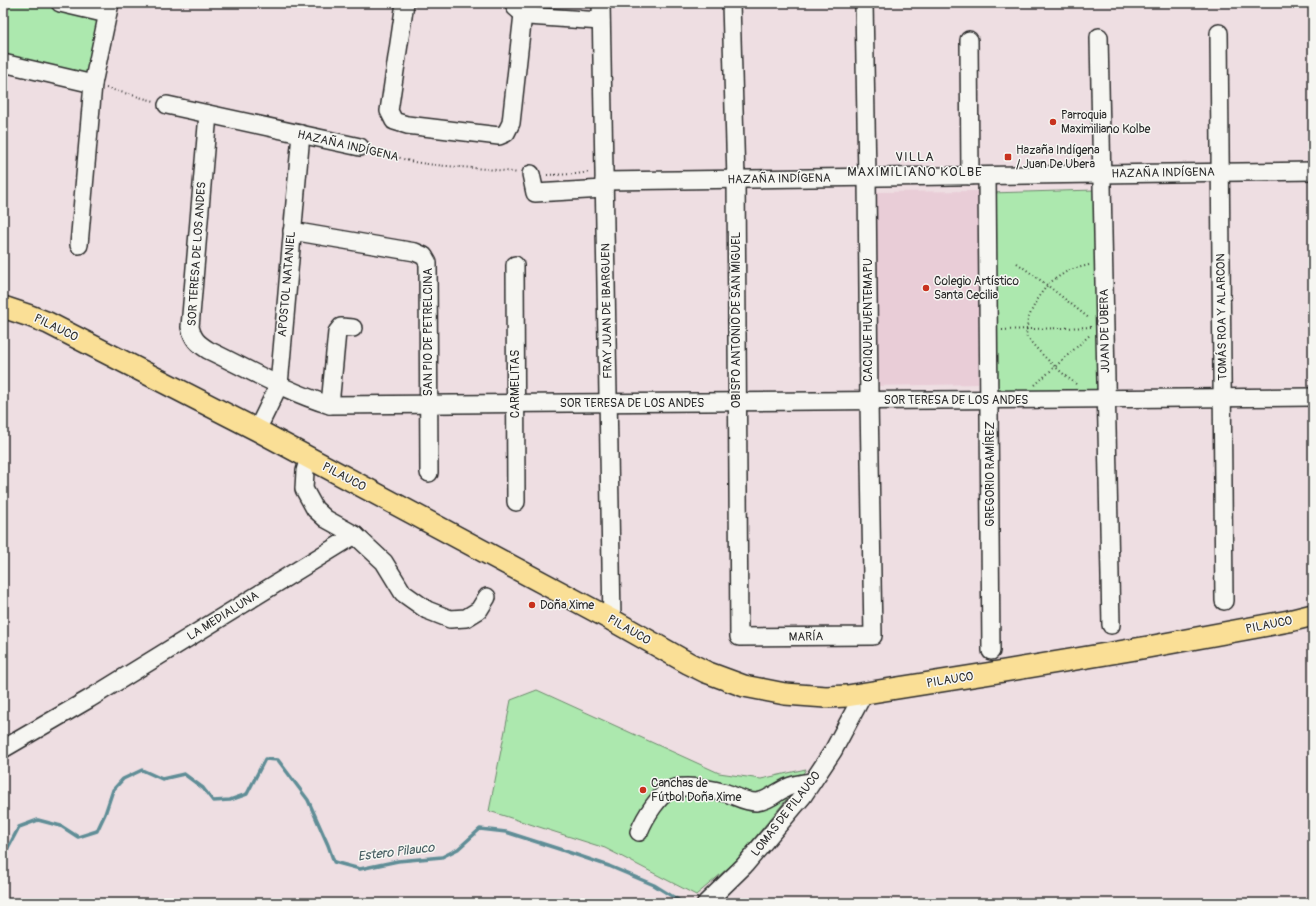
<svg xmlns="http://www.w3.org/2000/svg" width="1316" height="906" font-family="Pangolin,sans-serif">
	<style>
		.built { fill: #e9cdd7 }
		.green { fill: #ace8ae; stroke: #6c8a6c }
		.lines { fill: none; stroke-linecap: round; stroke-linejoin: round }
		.stream { stroke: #5e8d96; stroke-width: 3.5 }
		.minor-casing { stroke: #2b2b2b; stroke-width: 20 }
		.major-casing { stroke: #2b2b2b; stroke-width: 24 }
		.path { stroke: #2b2b2b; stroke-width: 2; stroke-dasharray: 1 3; stroke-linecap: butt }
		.minor { stroke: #f6f6f2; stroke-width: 17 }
		.major { stroke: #fadf96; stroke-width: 21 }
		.poi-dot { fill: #c8321e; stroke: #f6f6f2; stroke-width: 1.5 }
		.labels { text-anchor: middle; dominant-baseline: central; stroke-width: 3; stroke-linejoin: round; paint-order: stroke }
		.poi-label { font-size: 12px; fill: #2b2b2b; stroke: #f6f6f2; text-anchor: start }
		.street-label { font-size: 12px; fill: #2b2b2b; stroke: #f6f6f2 }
		.neighbourhood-label { font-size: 13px; letter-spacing: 1px; fill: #2b2b2b; stroke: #f6f6f2 }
		.water-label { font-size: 13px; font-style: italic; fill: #445c60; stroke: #f6f6f2 }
	</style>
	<rect width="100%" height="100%" fill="#eedee2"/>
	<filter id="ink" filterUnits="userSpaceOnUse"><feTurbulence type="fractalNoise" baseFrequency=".025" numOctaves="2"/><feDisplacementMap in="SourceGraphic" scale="8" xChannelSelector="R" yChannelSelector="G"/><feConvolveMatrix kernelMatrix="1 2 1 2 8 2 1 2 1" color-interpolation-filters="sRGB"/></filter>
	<g filter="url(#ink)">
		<!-- built -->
		<path class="built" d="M 978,191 L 978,384 L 874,386 L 875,192 Z"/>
		<!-- green -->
		<g class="green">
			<path d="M 3,3 L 39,3 L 115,20 L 101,78 L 3,55 Z"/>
			<path d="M 1095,190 L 1099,393 L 993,395 L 990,193 Z"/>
			<path d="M 537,690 L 719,773 L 761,779 L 806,769 L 786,800 L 734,863 L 696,895 L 605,848 L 489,811 L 511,700 Z"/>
		</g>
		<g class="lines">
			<!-- stream -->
			<path class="stream" d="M 3,857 L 19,827 L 38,820 L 61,826 L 78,837 L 97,831 L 105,814 L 113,790 L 123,779 L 142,770 L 162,779 L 184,774 L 203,788 L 213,801 L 230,800 L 247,794 L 265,759 L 278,760 L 308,800 L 328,845 L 334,862 L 360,869 L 398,861 L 442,857 L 458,849 L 480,829 L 506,832 L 559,849 L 609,866 L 654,885 L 683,903"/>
			<defs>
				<g id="minor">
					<path d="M 60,3 L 107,14"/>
					<path d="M 405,3 L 389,111 L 394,121 L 407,125 L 499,136 L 506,133 L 511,123 L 523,14"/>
					<path d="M 601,3 L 612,620"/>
					<path d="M 731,3 L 736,180 L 739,637 L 873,636 L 869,401 L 867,178 L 864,3"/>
					<path d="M 515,7 L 523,14 L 528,16 L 601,21"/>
					<path d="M 1219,33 L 1224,601"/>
					<path d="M 1099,37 L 1111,625"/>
					<path d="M 969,40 L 970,176"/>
					<path d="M 3,63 L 93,84"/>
					<path d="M 167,105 L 360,147"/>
					<path d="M 208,114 L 190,327 C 193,339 197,343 208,350 C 248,369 287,392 330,405 L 1313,397"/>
					<path d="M 531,174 L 535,193 L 604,189"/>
					<path d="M 987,176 L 991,651"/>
					<path d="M 604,181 L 1313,171"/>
					<path d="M 292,231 L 415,252 L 424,256 L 428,263 L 429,473"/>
					<path d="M 79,245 L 93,84 L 110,3"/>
					<path d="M 515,265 L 516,502"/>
					<path d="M 330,405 L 337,332 L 341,327 L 353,328"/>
					<path d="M 257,430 L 279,385 L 301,134"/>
					<path d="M 355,535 L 384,562 L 403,593 L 427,610 L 450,619 L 466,618 L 479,610 L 487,597"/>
					<path d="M 3,749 L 89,699 L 355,535 L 326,519 L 315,509 L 304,489 L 305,471 L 309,458"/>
					<path d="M 639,832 C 644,819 660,791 675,788 C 691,785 711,789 726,793 C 736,796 745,802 756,802 C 768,801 775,793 786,788 C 794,784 803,783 812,782"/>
					<path d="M 706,903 L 744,866 L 803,796 L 833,751 L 864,693"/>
				</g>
				<path id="major" d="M 3,307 L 30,316 L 48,323 L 257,430 L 612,620 L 688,663 L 706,672 L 744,686 L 785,694 L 826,697 L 847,696 L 992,673 L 1148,647 L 1289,621 L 1313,615"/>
			</defs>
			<!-- minor casing -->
			<use href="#minor" class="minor-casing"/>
			<!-- major casing -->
			<use href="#major" class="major-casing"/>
			<!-- path -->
			<g class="path">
				<path d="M 106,88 L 154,101"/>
				<path d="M 373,149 C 387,152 400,159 414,162 C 449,168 484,167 518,173"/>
				<path d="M 547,175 L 576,174 L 590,172"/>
				<path d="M 1017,263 L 1047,285 L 1090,319"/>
				<path d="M 1002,330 L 1091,327"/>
				<path d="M 1076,384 C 1058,370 1041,355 1026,336 L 1028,319 L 1037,299 L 1049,283 L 1069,270 L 1089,265"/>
				<path d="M 1035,385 L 1091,334"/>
			</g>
			<!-- minor -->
			<use href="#minor" class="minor"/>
			<!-- major -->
			<use href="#major" class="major"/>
		</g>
	</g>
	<!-- markers -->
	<g class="poi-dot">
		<circle cx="1053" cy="122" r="4"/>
		<rect x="1004" y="153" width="8" height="8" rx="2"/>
		<circle cx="926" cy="288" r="4"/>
		<circle cx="532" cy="605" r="4"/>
		<circle cx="643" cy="790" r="4"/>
	</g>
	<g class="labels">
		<!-- poi labels -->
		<g class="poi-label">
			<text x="1061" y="115">Parroquia<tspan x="1061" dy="14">Maximiliano Kolbe</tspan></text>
			<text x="1016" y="150">Hazaña Indígena<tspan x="1016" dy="14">/ Juan De Ubera</tspan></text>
			<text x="934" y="281">Colegio Artístico<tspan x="934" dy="14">Santa Cecilia</tspan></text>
			<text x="540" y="605">Doña Xime</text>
			<text x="651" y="783">Canchas de<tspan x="651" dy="14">Fútbol Doña Xime</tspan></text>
		</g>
		<!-- street labels -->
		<g class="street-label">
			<text transform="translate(348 146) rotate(13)">HAZAÑA INDÍGENA</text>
			<text transform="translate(1163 173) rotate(-1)">HAZAÑA INDÍGENA</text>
			<text transform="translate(779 179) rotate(-1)">HAZAÑA INDÍGENA</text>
			<text transform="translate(197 254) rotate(-86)">SOR TERESA DE LOS ANDES</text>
			<text transform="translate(287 284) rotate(-85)">APOSTOL NATANIEL</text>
			<text transform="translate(607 311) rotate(-91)">FRAY JUAN DE IBARGUEN</text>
			<text transform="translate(1222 317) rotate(-91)">TOMÁS ROA Y ALARCON</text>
			<text transform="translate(736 320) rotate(-90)">OBISPO ANTONIO DE SAN MIGUEL</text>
			<text transform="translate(868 320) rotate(-90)">CACIQUE HUENTEMAPU</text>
			<text transform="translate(56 328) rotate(26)">PILAUCO</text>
			<text transform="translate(1105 331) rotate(-91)">JUAN DE UBERA</text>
			<text transform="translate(428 332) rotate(-90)">SAN PIO DE PETRELCINA</text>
			<text transform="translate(515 384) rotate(-90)">CARMELITAS</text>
			<text x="956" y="400">SOR TERESA DE LOS ANDES</text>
			<text x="632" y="403">SOR TERESA DE LOS ANDES</text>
			<text transform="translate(990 474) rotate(-90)">GREGORIO RAMÍREZ</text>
			<text transform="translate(344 477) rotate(28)">PILAUCO</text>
			<text transform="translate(223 616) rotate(-32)">LA MEDIALUNA</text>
			<text transform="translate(1269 625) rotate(-11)">PILAUCO</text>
			<text transform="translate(629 630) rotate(30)">PILAUCO</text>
			<text transform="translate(806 637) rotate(-1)">MARÍA</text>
			<text transform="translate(950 680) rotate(-9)">PILAUCO</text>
			<text transform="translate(786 814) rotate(-52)">LOMAS DE PILAUCO</text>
		</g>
		<!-- neighbourhood labels -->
		<g class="neighbourhood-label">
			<text x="915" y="157">VILLA<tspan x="915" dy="15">MAXIMILIANO KOLBE</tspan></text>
		</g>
		<!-- water labels -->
		<g class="water-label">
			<text transform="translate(396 852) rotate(-7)">Estero Pilauco</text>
		</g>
	</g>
	<!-- margin -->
	<rect width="1316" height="906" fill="none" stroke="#f6f6f2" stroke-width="16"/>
	<rect x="8" y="8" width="1300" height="890" fill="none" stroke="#2b2b2b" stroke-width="1.5" filter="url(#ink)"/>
</svg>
